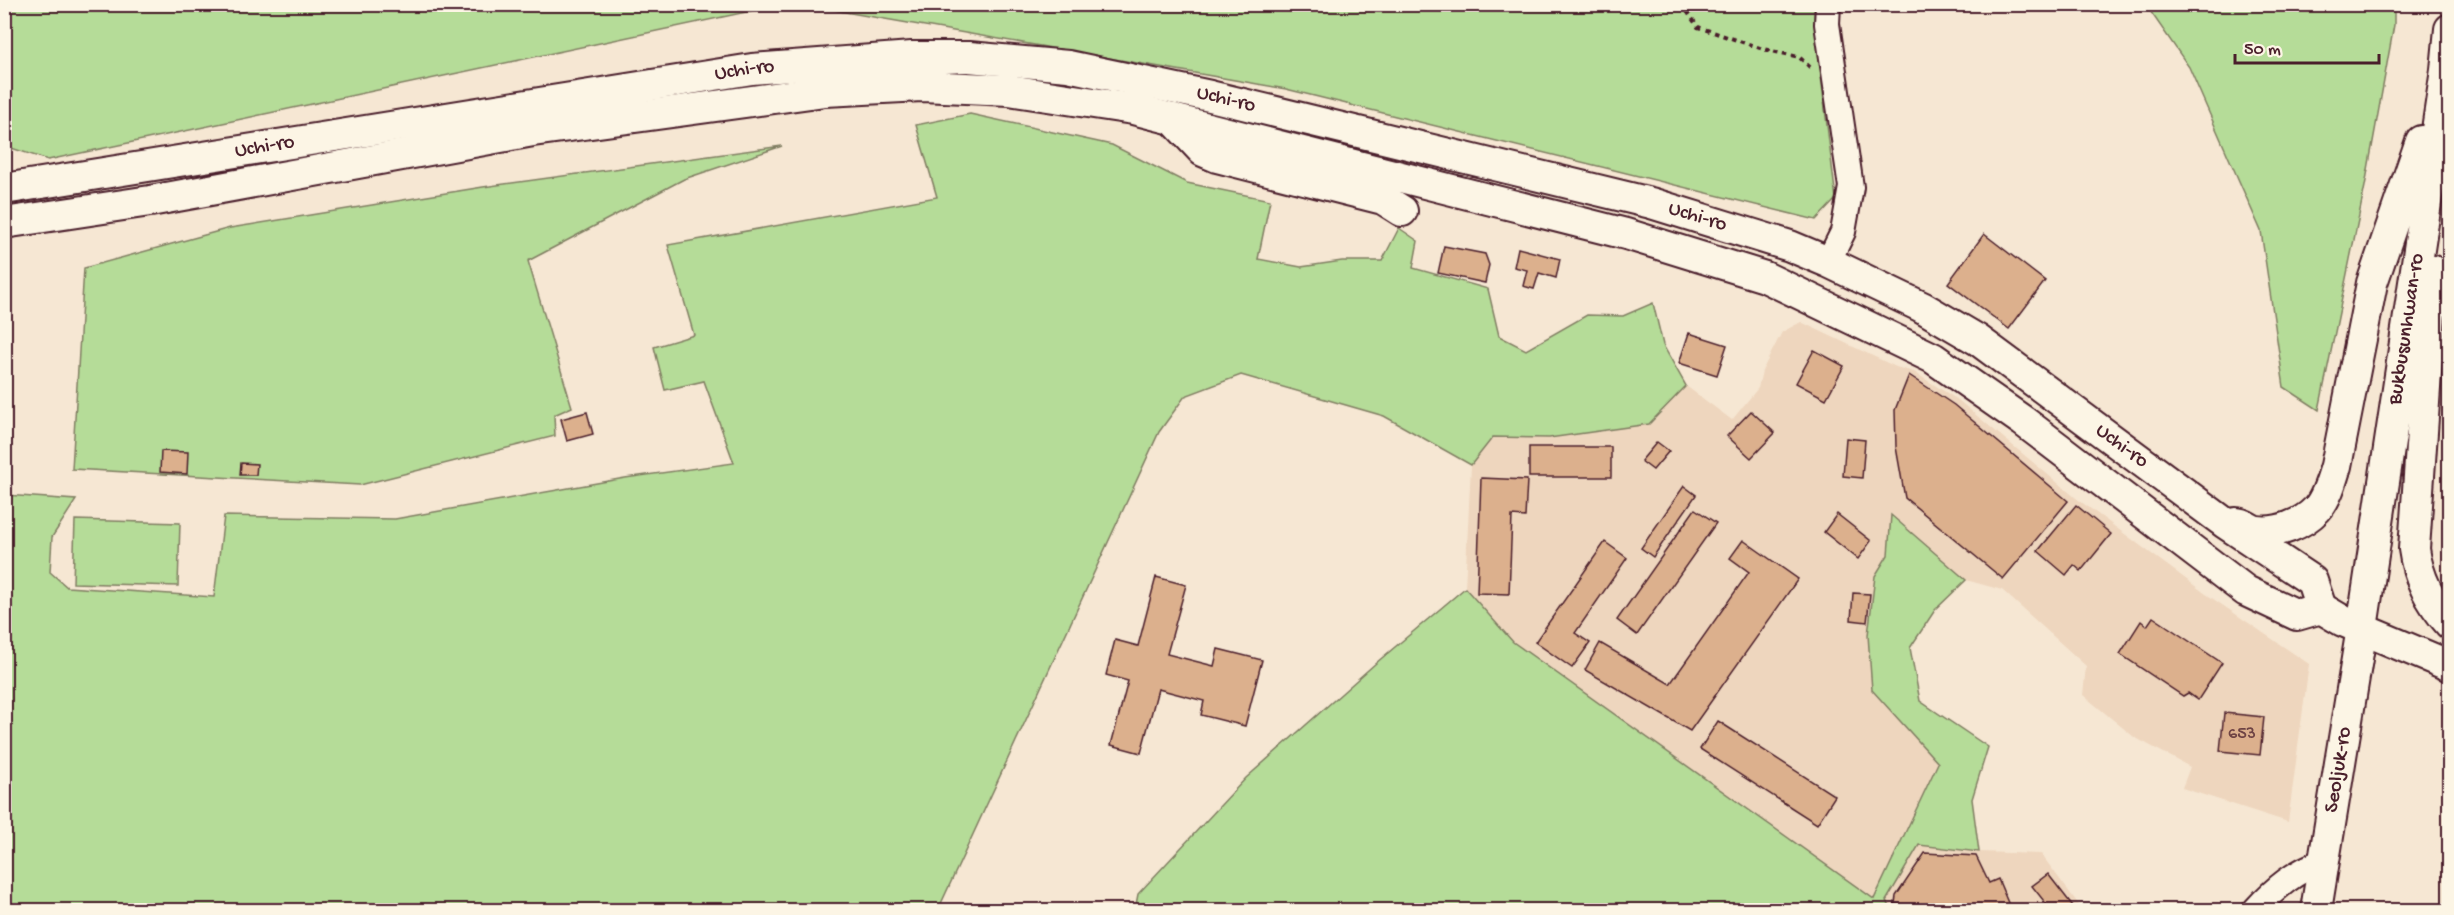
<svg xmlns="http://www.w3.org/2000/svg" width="2454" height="915" font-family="'Gochi Hand',sans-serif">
	<rect width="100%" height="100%" fill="#f6e7d3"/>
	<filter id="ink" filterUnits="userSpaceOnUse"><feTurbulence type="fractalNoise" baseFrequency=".0167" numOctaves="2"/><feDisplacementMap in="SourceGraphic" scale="12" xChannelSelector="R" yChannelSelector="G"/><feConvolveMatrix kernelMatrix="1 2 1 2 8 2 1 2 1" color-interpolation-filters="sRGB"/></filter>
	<g filter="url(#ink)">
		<g fill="#eed6be">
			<polygon points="1801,322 1896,367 1914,372 1958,400 2076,498 2206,594 2309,664 2288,822 2182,788 2190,767 2134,737 2083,695 2086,666 2002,590 1966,580 1892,515 1888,555 1875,576 1868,635 1872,690 1938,763 1874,899 1513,642 1465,588 1471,465 1493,437 1549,438 1649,424 1686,386 1732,420 1758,388 1762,371 1782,332"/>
			<polygon points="1919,845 1979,852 2041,854 2082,909 2151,906 2175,910 1893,910 1885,901"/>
		</g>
		<g fill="#b5dc98" stroke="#807e62" stroke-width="1.5">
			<polygon points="5,4 779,4 779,5 48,160 5,146"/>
			<polygon points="805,5 1815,5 1814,19 1836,199 1816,220 1286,89"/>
			<polygon points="2146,5 2394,5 2394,25 2365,186 2319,410 2284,387 2261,231 2189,67"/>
			<polygon points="970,114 1112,145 1187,183 1270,200 1258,259 1301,267 1342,261 1382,261 1399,228 1418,241 1413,268 1488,289 1499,336 1526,350 1587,315 1623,316 1653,303 1663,345 1686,386 1649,424 1549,438 1493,437 1471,465 1384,416 1241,375 1185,396 1159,432 938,910 5,910 5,495 76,500 52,537 50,572 67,587 214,597 224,516 395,519 625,478 734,463 704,381 665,390 654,347 694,335 668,245 937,197 916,125"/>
			<polygon points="782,146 684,179 528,261 572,407 554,415 555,436 360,485 72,469 84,268 230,228 483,187"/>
			<polygon points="1891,515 1966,580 1935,610 1910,648 1920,701 1988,747 1972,799 1979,852 1919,845 1886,901 1893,910 1135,910 1138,894 1246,778 1376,663 1465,588 1513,642 1874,899 1938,763 1872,690 1868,635 1875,576 1888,555"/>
			<polygon points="75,520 180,523 178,586 73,583"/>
		</g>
		<g fill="#dcb08d" stroke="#4a1f2b" stroke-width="1.5">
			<polygon points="1984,234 2045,281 2009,329 1948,283"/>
			<polygon points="1444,246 1485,254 1489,265 1485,283 1438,273"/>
			<polygon points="1518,248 1560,259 1556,278 1539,273 1534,289 1523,286 1527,270 1514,267"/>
			<polygon points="1689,333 1727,345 1717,375 1679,363"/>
			<polygon points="1814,350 1844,366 1826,399 1796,383"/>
			<polygon points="1909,375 1954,405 2068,501 2003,579 1905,498 1896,447 1895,410"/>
			<polygon points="1751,411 1775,433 1751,458 1727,436"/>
			<polygon points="587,412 593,434 567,441 561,419"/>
			<polygon points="1846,438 1865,440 1862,478 1843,476"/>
			<polygon points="1657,442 1669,451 1653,470 1641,461"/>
			<rect x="1529" y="447" width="82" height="30"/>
			<polygon points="161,451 188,452 187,474 160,472"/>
			<polygon points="241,463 257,464 256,475 240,475"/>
			<polygon points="1481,478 1527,480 1525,517 1512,516 1509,594 1477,593"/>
			<polygon points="1684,486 1696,495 1653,557 1641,548"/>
			<polygon points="2076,505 2111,534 2081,571 2074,565 2066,575 2038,551"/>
			<polygon points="1695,509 1716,523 1637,635 1617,620"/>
			<polygon points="1837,514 1871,541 1858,559 1824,532"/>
			<polygon points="1743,540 1798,579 1690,731 1585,670 1600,643 1670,684 1749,572 1730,558"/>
			<polygon points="1605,542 1627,558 1575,633 1590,643 1572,668 1535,642"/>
			<polygon points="1156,577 1186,585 1167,654 1214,666 1218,649 1262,660 1245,726 1201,715 1204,701 1158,689 1141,753 1111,745 1128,681 1106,675 1115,640 1138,646"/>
			<polygon points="1853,593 1870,594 1867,622 1851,620"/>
			<polygon points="2153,617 2222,663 2198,700 2188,693 2183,696 2120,654 2141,621 2147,626"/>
			<polygon points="2224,713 2264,717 2260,755 2220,751"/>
			<polygon points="1718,721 1835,796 1817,824 1700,749"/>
			<polygon points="1925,853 1976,856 1989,883 1998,879 2011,910 1981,910 1895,904 1896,896"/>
			<polygon points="2048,874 2076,910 2051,910 2032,886"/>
		</g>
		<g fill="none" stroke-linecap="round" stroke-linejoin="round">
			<defs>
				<g id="minor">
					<polyline points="1828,4 1827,24 1851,187 1843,232 1828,262"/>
					<path d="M 2255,910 C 2275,888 2295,871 2324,861"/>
				</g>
				<g id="major">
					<polyline points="1173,119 1203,151 1217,157 1383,199 1402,211"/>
					<path id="s1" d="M 4,189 L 752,69 L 912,57 L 969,57 L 1068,66 L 1210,96 L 1651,203 L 1790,246 L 1828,262 L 1922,307 L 1978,340 L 2225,523 L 2312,581 L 2321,608"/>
					<polyline points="4,223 150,201 533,131 825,91 922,86 1009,90 1133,109 1626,234 1765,277 1933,358 2023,421 2246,591 2297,615 2321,608 2343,621 2450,666"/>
					<path d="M 2433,271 L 2414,549 C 2418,578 2430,602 2450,624"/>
					<path d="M 2236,523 C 2245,523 2249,530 2257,531 C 2278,534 2303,524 2317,509 C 2327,498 2332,479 2336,466 L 2372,283 L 2421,141"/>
					<path id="s2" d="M 2316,910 L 2362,628 L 2446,70 L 2450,29"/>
				</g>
			</defs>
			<use href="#minor" stroke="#4a1f2b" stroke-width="28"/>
			<use href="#major" stroke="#4a1f2b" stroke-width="34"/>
			<g stroke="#4a1f2b" stroke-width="4" stroke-dasharray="4.5 4.5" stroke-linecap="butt">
				<polyline points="1682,4 1698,27 1763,49 1799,57 1813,70"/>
				<polyline points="2450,515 2450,531"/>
			</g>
			<use href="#minor" stroke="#fcf5e5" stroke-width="24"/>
			<use href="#major" stroke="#fcf5e5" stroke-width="30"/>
		</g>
	</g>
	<g text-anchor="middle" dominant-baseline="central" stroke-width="4.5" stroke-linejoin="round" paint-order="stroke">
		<g font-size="18" fill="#6e4344">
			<text x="2242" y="734">653</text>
		</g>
		<g font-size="21" fill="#4a1f2b" stroke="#fcf5e5">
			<text stroke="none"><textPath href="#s1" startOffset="750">Uchi-ro</textPath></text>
			<text stroke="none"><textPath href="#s1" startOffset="1236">Uchi-ro</textPath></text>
			<text stroke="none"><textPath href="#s1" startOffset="264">Uchi-ro</textPath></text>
			<text stroke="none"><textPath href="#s1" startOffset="1722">Uchi-ro</textPath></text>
			<text stroke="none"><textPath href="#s2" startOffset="588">Bukbusunhwan-ro</textPath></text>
			<text stroke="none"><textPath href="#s1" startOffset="2208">Uchi-ro</textPath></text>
			<text stroke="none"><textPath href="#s2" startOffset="142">Seoljuk-ro</textPath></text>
		</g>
	</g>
	<rect width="2454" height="915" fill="none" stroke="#fcf5e5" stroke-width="24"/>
	<rect x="12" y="12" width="2430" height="891" fill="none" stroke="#4a1f2b" stroke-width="2" filter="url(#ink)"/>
	<path d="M2235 54v9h144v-9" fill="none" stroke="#4a1f2b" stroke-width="3"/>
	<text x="2244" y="54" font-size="18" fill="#4a1f2b" stroke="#fcf5e5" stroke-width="4.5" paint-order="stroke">50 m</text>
</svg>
